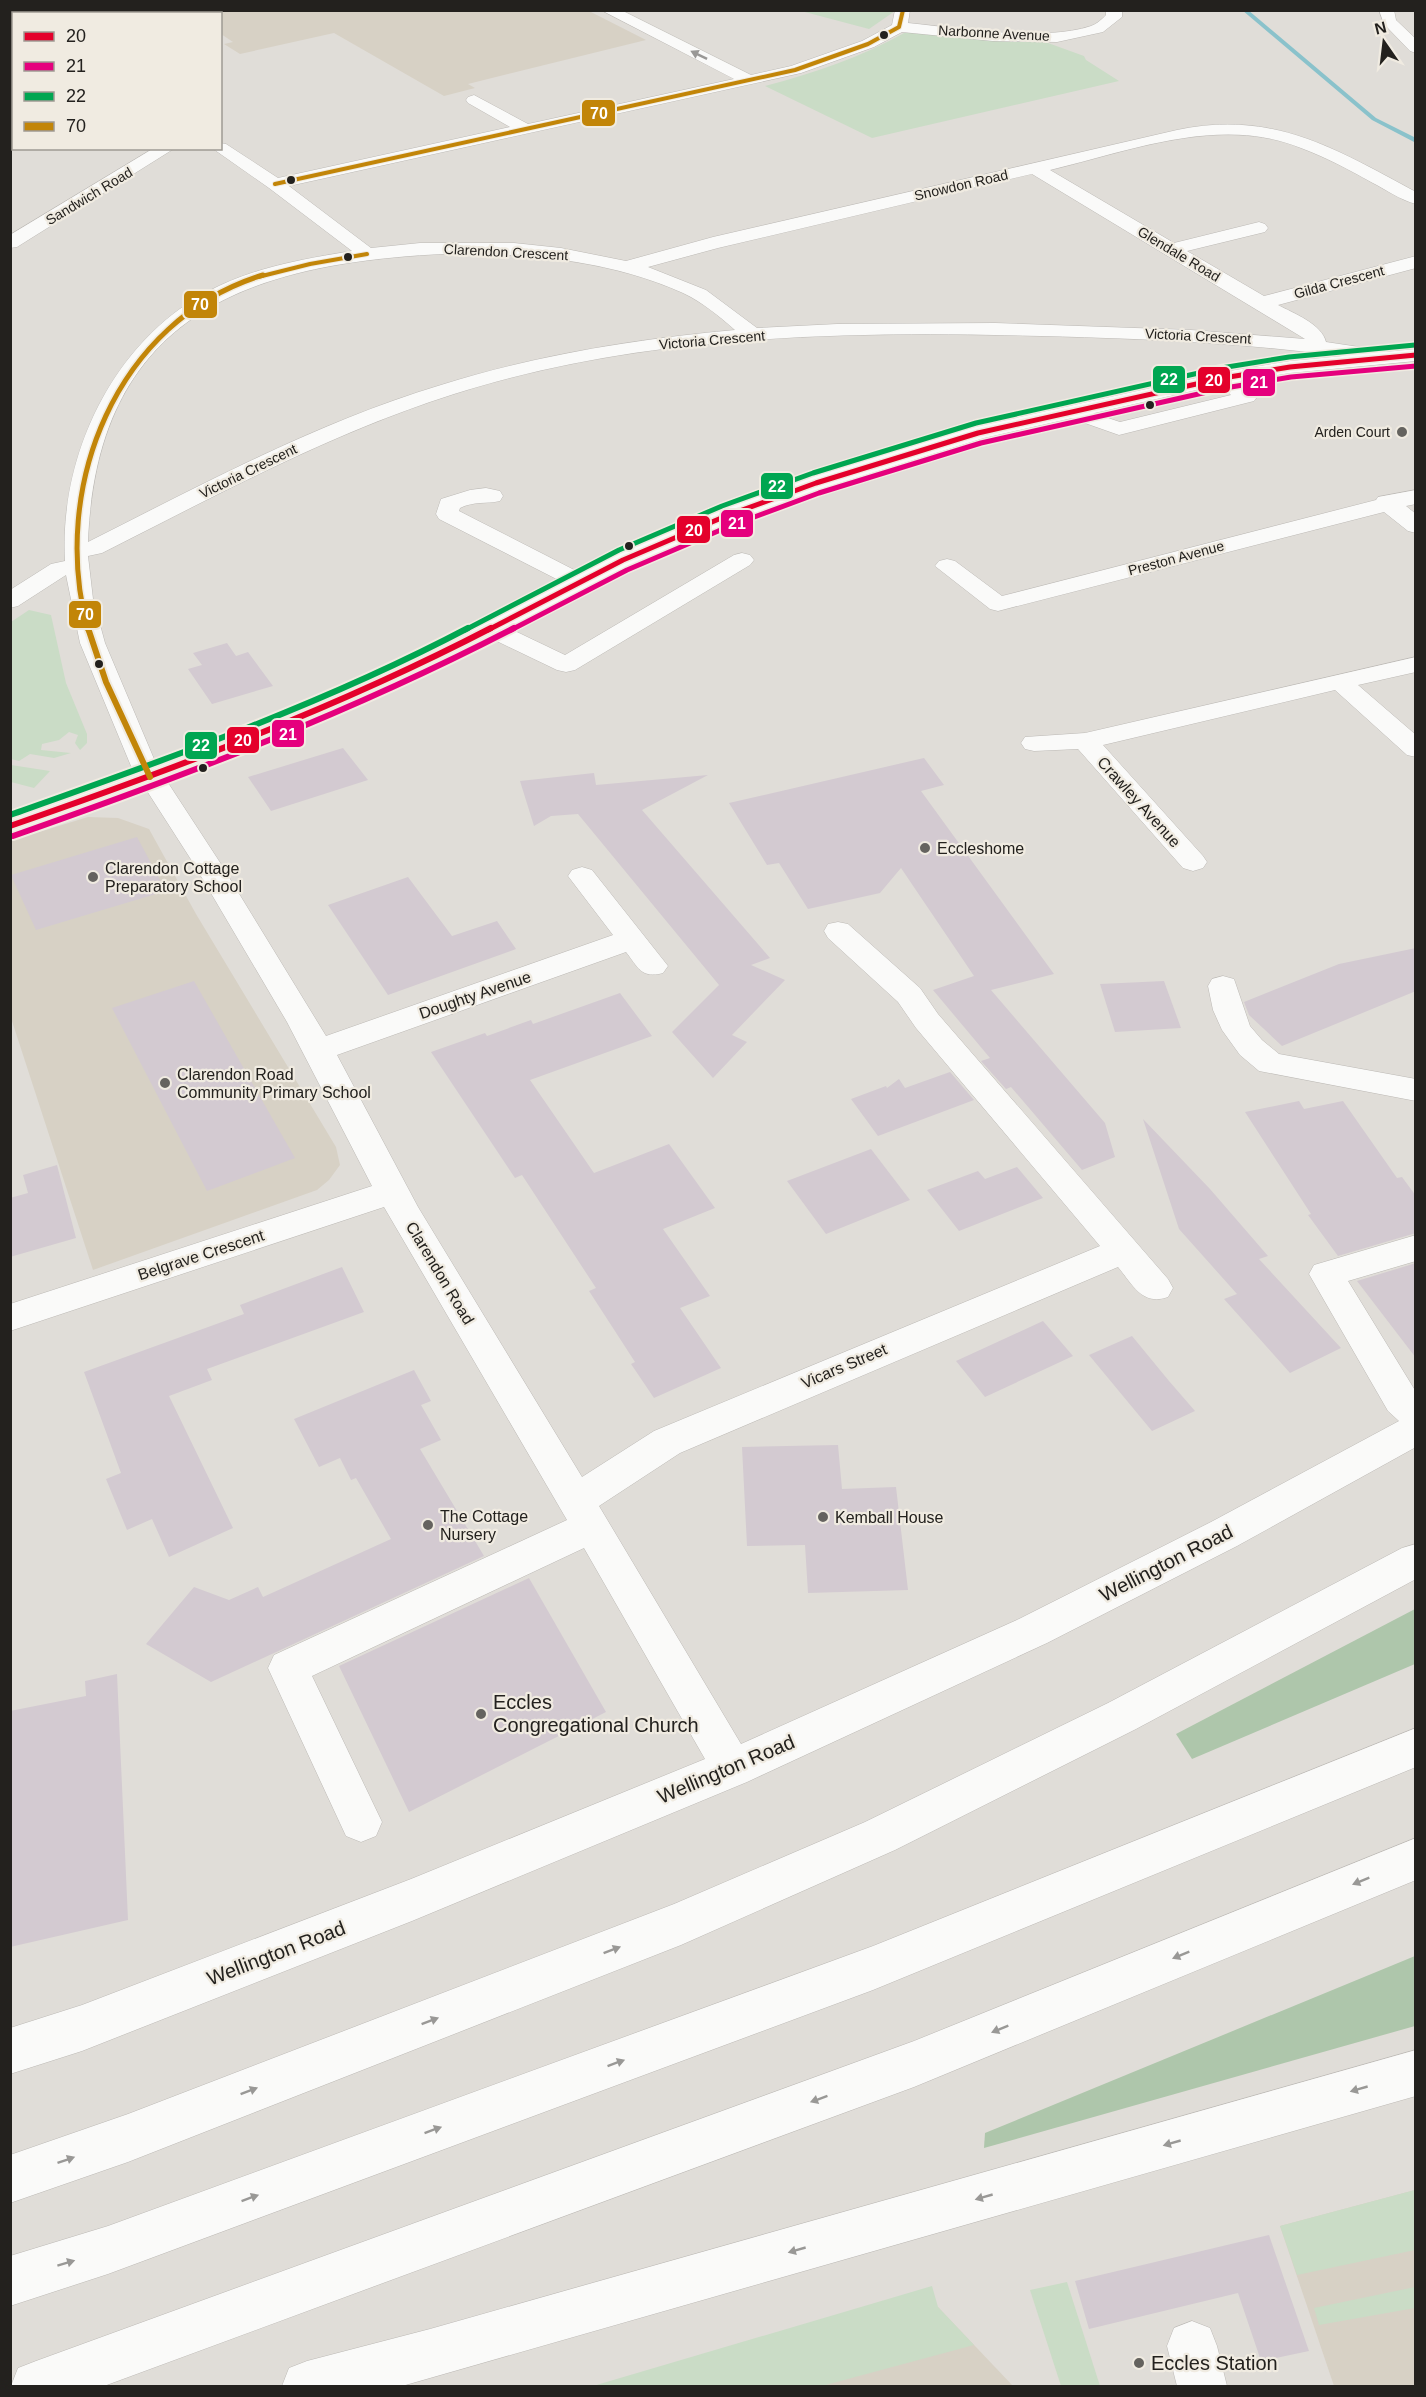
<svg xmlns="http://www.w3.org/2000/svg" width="1426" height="2397" font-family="Helvetica,sans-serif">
	<rect width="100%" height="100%" fill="#e0ddd8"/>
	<g fill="#d7d1c5">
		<polygon points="187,11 589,11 646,40 468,84 475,88 444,96 334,33 240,54 224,44 233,42 221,34 220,14 190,13"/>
		<polygon points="88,817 118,818 149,829 196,914 336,1147 340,1165 329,1180 317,1190 93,1270 11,1018 10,841"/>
		<polygon points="1415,2190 1415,2386 1334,2386 1280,2226"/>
		<polygon points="938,2307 1013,2386 672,2386"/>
	</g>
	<g fill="#cadcc6">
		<polygon points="801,11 895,11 869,29"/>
		<path d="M 906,32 L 1037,39 L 1084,56 L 1086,60 L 1119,81 L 872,138 L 765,86 C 815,73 861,57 906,32 Z"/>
		<polygon points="29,610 51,615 66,683 87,734 87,743 80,750 75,743 78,735 69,732 59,740 42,744 41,750 71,753 54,758 30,754 19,761 11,759 11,622"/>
		<polygon points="11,765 50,771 34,788 11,782"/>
		<polygon points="1415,2190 1415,2250 1297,2275 1280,2226"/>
		<polygon points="1067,2282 1100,2386 1061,2386 1030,2290"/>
		<polygon points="932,2286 938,2307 974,2345 822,2386 593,2386"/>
		<polygon points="1415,2287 1415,2308 1319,2325 1314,2308"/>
	</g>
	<g fill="#aec6ab">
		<polygon points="1415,1609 1415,1664 1192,1759 1176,1734"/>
		<polygon points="1415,1956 1415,2026 984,2148 985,2133"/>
	</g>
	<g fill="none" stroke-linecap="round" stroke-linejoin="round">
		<polygon fill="#8ac2cb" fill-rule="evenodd" points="1242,10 1248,10 1376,118 1416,138 1416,143 1372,120"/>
	</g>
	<g fill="#d3cad1">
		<polygon points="227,643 236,656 248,652 273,686 212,704 188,669 202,665 193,653"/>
		<polygon points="343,748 368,780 271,811 248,777"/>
		<polygon points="924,758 944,785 921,791 1054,974 991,990 1105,1123 1115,1157 1082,1170 1011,1087 1006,1089 981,1061 990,1058 933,990 974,976 901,868 880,893 808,909 779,863 767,865 729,803"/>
		<polygon points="594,773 596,785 708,775 642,810 770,958 751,965 785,980 732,1035 747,1042 713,1078 672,1032 719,985 578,814 551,816 534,826 520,781"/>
		<polygon points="137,837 166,891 36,930 11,875"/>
		<polygon points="408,877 452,936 497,921 516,949 388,995 328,905"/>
		<polygon points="1416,948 1416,991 1282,1046 1249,1015 1244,1002 1339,964"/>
		<polygon points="194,981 295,1158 207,1191 112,1008"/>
		<polygon points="1164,981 1181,1028 1115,1032 1100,984"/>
		<polygon points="620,993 652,1036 530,1080 594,1173 669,1144 715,1208 663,1229 710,1296 680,1308 721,1368 654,1398 631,1364 635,1362 589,1291 596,1288 522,1175 515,1178 431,1052 485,1033 487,1036 531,1020 533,1024"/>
		<polygon points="950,1072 974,1100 878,1136 851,1099 886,1086 887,1088 899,1079 905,1088"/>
		<polygon points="1299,1101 1304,1109 1343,1101 1397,1178 1402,1177 1416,1196 1416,1233 1338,1256 1308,1215 1311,1214 1245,1112"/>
		<polygon points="1143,1119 1210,1189 1268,1256 1259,1259 1341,1348 1290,1373 1224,1299 1237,1294 1179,1229"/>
		<polygon points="871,1149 910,1200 826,1234 787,1181"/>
		<polygon points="57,1165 76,1238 10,1257 10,1198 28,1193 23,1175"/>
		<polygon points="1017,1167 1043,1198 959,1231 927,1190 978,1171 985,1179"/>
		<polygon points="1416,1263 1416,1358 1357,1281"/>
		<polygon points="342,1267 364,1312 207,1369 212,1380 169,1396 233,1528 169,1557 152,1519 127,1530 106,1479 121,1473 84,1372 244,1314 240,1305"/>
		<polygon points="1043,1321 1073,1356 985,1397 956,1361"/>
		<polygon points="1132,1336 1169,1381 1195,1411 1152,1431 1089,1355"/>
		<polygon points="414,1370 431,1401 421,1405 441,1440 420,1449 484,1556 211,1682 146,1644 194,1587 229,1600 258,1587 263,1597 391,1539 356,1478 351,1480 340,1458 319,1467 294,1419"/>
		<polygon points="838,1445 842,1489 896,1487 908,1590 808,1593 805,1545 747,1546 742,1447"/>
		<polygon points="529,1578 606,1712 409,1812 339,1666"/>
		<polygon points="117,1674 128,1920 10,1947 10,1711 86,1696 85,1681"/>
		<polygon points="1269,2235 1309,2351 1261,2361 1238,2293 1089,2329 1075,2281"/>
	</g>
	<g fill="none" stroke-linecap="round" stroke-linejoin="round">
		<defs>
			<g id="minor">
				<polygon points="11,10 28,10 30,14 14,14"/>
				<path d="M 601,10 L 621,10 L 751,75 L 791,66 L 862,41 L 892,25 L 895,10 L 910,10 L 908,23 C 959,28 1043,42 1091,26 C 1097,24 1102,19 1106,15 L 1106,10 L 1122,10 L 1122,17 L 1103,32 L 1057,42 L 993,41 L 902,32 L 874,47 L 801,73 L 289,186 L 371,248 L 420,243 L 514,243 L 561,248 L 626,261 L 713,237 L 1177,130 C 1273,110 1334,148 1416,192 L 1416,204 C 1400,200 1385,189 1371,182 C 1348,169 1325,157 1301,148 C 1220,115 1130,151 1050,170 L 1174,243 L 1259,222 L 1265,224 L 1268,228 L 1265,232 L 1187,251 L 1264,296 L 1416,256 L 1416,268 L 1278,305 C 1293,313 1322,324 1326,342 L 1386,351 L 1393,353 L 1396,357 L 1393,361 L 1386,363 C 1272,344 1157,339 1041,336 C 845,331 643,334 454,394 C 331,433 217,495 102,553 L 88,556 L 93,599 L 105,643 L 157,766 L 219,861 L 326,1036 L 613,935 L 568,876 L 572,870 L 582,867 L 592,870 L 668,966 L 663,973 C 641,979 638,967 626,952 L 337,1055 L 418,1207 L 582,1477 L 654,1431 L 1100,1246 L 916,1028 L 898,1002 L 828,938 L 824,931 L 828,924 L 838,922 L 848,924 L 920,988 L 938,1014 L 1168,1279 L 1173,1288 L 1168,1297 C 1142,1306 1133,1285 1118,1267 L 680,1453 L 599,1506 L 741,1744 L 1019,1619 L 1211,1522 L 1399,1421 L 1388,1411 L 1309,1274 L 1314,1265 L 1416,1235 L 1416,1261 L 1348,1281 L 1416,1392 L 1416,1447 L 1237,1546 L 1047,1643 L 747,1782 L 412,1921 L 82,2051 L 10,2074 L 10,2028 L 82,2005 L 411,1879 L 705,1759 L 584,1548 L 312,1676 L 382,1822 L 376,1836 L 361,1842 L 346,1836 L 268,1668 L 274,1655 L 567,1520 L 384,1207 L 10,1331 L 10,1304 L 372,1186 L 287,1022 L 192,861 L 131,766 L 80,643 L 66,575 L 18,606 L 10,608 L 10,590 L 51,564 L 65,561 C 59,456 113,342 207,292 C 251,268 303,259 352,251 L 269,188 L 212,148 L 220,148 L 220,143 L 226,144 L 278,178 L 510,127 L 468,103 L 466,100 L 468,97 L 474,95 L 528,124 L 734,79 ZM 1032,174 L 1305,339 L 1191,330 L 995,323 L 837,324 L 757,328 L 706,290 L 648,267 L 718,248 ZM 466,253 C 540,255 614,262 683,293 C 702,302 719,316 735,330 C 636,339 537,355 441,385 C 318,422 203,484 88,542 C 97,304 263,260 466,253 Z"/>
				<polygon points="1379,10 1394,10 1396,20 1416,39 1416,53 1410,51 1384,24"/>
				<polygon points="154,148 175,148 17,247 10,248 10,235"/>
				<path d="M 1223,372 C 1235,375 1250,387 1257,397 L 1254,401 L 1119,435 L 1065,416 L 1061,412 L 1065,408 L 1072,406 L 1120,422 L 1231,395 L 1213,378 L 1216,374 Z"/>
				<path d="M 486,488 L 500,491 L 503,496 L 500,501 C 486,504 474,501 460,508 L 459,511 L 588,577 L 592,582 L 588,587 L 580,589 L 572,587 L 439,519 L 436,514 L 441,499 L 470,490 Z"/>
				<polygon points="1416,490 1416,504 1406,506 1416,514 1416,533 1408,531 1384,512 998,611 990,609 935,566 939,561 947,559 955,561 1002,596 1376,500 1378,497"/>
				<polygon points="742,553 750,555 754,560 750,565 575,670 566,672 557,670 482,634 479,629 482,624 491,622 500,624 565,655 734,555"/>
				<polygon points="1416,657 1416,672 1358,685 1416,735 1416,757 1407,755 1335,690 1103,745 1203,856 1207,862 1203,868 1193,871 1183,868 1078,749 1034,751 1025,749 1021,743 1025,737 1085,733"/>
				<polygon points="1223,976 1234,979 1250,1026 1262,1040 1279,1054 1416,1079 1416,1101 1259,1071 1240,1055 1222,1030 1213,1010 1208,986 1212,979"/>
				<polygon points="1192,2321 1210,2328 1217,2346 1227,2386 1177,2386 1167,2346 1174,2328"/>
			</g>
			<polygon id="major" points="1416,349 1416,361 1290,373 1223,384 984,438 824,488 734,521 631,565 466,651 320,718 159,783 10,834 10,816 141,771 302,708 448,641 615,555 718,511 808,478 970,428 1223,372 1290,361"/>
			<g id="highway">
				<polygon points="1416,1544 1416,1579 1136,1729 895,1850 681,1945 128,2162 10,2203 10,2155 128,2114 674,1904 865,1822 1108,1703 1402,1548"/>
				<polygon points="1416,1728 1416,1767 873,1990 108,2274 10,2306 10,2256 108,2226 873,1946"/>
				<polygon points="1416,1838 1416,1880 914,2087 104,2386 11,2386 18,2368 36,2361 914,2041"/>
				<polygon points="1416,2050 1416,2096 402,2386 282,2386 289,2368 307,2361 430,2329"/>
			</g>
		</defs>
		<use href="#minor" stroke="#bcb9b5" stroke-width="1"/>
		<use href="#major" stroke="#bcb9b5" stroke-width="1"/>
		<use href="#highway" stroke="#bcb9b5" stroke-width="1"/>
		<use href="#minor" fill="#fafaf9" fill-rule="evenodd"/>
		<use href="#major" fill="#fafaf9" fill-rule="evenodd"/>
		<use href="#highway" fill="#fafaf9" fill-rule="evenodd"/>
		<defs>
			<polyline id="bus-1-far1" points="488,630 623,560 726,516 816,483 978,433 1223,378 1290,367 1416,355"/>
			<path id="bus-1" d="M 10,826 C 174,769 337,708 491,628"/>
			<polyline id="bus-2-far1" points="511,630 627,570 730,526 819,493 981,443 1225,388 1291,377 1416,366"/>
			<path id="bus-2" d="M 13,836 C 184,776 352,712 514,628"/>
			<polyline id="bus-3-far1" points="465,630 619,550 722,506 813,473 976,423 1221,368 1289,357 1415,345"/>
			<path id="bus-3" d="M 10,815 C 165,760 322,705 468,628"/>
			<g id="bus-4-far2">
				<polyline points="275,184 795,70 868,44 899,27 903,10"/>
				<polyline points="258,277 310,264 367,254"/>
			</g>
			<path id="bus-4-far1" d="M 88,630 C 49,488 116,320 263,275"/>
			<polyline id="bus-4" points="88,628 106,682 150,777"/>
		</defs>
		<use href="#bus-1-far1" stroke="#f0ebe1" stroke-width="8"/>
		<use href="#bus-1" stroke="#f0ebe1" stroke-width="10"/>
		<use href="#bus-2-far1" stroke="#f0ebe1" stroke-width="8"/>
		<use href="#bus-2" stroke="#f0ebe1" stroke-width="10"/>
		<use href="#bus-3-far1" stroke="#f0ebe1" stroke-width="8"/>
		<use href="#bus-3" stroke="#f0ebe1" stroke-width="10"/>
		<use href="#bus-4-far2" stroke="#f0ebe1" stroke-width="6"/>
		<use href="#bus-4-far1" stroke="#f0ebe1" stroke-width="8"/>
		<use href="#bus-4" stroke="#f0ebe1" stroke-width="10"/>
		<use href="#bus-1-far1" stroke="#e4002b" stroke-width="5"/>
		<use href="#bus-1" stroke="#e4002b" stroke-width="6"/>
		<use href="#bus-2-far1" stroke="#e5007d" stroke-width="5"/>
		<use href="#bus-2" stroke="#e5007d" stroke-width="6"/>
		<use href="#bus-3-far1" stroke="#00a651" stroke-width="5"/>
		<use href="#bus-3" stroke="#00a651" stroke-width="6"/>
		<use href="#bus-4-far2" stroke="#c28508" stroke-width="4"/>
		<use href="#bus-4-far1" stroke="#c28508" stroke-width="5"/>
		<use href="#bus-4" stroke="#c28508" stroke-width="6"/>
	</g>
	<defs><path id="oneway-solid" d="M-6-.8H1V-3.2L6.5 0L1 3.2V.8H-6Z" transform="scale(1.5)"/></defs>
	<g fill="#999896">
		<use href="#oneway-solid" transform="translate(699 55) rotate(-154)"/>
		<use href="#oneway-solid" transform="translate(1361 1881) rotate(158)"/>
		<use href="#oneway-solid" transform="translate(612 1950) rotate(-21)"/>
		<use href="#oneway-solid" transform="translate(1181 1955) rotate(158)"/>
		<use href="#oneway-solid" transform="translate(430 2021) rotate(-21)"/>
		<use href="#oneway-solid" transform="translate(1000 2029) rotate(158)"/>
		<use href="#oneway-solid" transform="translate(616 2063) rotate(-20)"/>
		<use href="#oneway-solid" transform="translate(1359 2089) rotate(164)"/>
		<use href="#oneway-solid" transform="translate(249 2091) rotate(-21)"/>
		<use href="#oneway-solid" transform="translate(819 2099) rotate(160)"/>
		<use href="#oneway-solid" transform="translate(433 2130) rotate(-20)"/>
		<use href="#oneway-solid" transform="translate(1172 2143) rotate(164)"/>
		<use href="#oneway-solid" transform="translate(66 2160) rotate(-19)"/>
		<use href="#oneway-solid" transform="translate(984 2197) rotate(164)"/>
		<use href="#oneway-solid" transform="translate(250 2198) rotate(-20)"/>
		<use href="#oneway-solid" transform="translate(797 2250) rotate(164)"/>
		<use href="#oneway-solid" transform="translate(66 2263) rotate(-17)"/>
	</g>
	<g fill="#23211e" stroke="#f0ebe1" stroke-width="2">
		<circle cx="884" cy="35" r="5"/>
		<circle cx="291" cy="180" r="5"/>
		<circle cx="348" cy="257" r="5"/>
		<circle cx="1150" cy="405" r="5"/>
		<circle cx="629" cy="546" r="5"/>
		<circle cx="99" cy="664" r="5"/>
		<circle cx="203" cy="768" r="5"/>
	</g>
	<g fill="#65635f" stroke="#f0ebe1" stroke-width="2">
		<circle cx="1402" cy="432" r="6"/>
		<circle cx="925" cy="848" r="6"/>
		<circle cx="93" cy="877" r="6"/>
		<circle cx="165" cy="1083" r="6"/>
		<circle cx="823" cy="1517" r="6"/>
		<circle cx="428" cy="1525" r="6"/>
		<circle cx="481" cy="1714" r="6"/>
		<circle cx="1139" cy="2363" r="6"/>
	</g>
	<g text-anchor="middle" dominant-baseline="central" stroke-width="4.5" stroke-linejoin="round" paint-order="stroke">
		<g font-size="14" fill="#23211e" stroke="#f0ebe1">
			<text transform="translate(994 33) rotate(3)">Narbonne Avenue</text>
			<text transform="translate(961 185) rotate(-13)">Snowdon Road</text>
			<text transform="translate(89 196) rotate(-31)">Sandwich Road</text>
			<text transform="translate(506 252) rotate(3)">Clarendon Crescent</text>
			<text transform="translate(1179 254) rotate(31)">Glendale Road</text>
			<text transform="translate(1339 282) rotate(-15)">Gilda Crescent</text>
			<text transform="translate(1198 336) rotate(3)">Victoria Crescent</text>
			<text transform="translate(712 340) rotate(-5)">Victoria Crescent</text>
			<text transform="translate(248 471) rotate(-26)">Victoria Crescent</text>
			<text transform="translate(1176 558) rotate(-15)">Preston Avenue</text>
		</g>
		<g font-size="14" fill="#23211e" stroke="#f0ebe1" text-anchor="end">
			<text x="1390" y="432">Arden Court</text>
		</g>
		<g font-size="16" fill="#23211e" stroke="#f0ebe1">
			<text transform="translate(1139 802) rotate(48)">Crawley Avenue</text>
			<text transform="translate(475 995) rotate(-19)">Doughty Avenue</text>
			<text transform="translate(201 1255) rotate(-18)">Belgrave Crescent</text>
			<text transform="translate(440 1273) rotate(59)">Clarendon Road</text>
			<text transform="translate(844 1366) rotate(-23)">Vicars Street</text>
		</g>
		<g font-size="16" fill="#23211e" stroke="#f0ebe1" text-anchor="start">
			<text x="937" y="848">Eccleshome</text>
			<text x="105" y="868">Clarendon Cottage<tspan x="105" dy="18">Preparatory School</tspan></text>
			<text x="177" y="1074">Clarendon Road<tspan x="177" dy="18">Community Primary School</tspan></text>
			<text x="440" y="1516">The Cottage<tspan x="440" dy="18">Nursery</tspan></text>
			<text x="835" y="1517">Kemball House</text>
		</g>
		<g font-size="20" fill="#23211e" stroke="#f0ebe1">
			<text transform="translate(1166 1563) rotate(-27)">Wellington Road</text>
			<text transform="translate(726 1769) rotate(-23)">Wellington Road</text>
			<text transform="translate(276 1953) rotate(-21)">Wellington Road</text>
		</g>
		<g font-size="20" fill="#23211e" stroke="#f0ebe1" text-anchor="start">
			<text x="493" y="1702">Eccles<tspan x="493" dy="23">Congregational Church</tspan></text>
			<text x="1151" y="2363">Eccles Station</text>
		</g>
	</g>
	<g stroke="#f0ebe1" stroke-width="2">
		<rect x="581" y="99" width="35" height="28" rx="6" fill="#c28508"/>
		<rect x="183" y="290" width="35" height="29" rx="6" fill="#c28508"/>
		<rect x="1152" y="365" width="34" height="29" rx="6" fill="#00a651"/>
		<rect x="1197" y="366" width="34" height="28" rx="6" fill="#e4002b"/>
		<rect x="1242" y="368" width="34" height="29" rx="6" fill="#e5007d"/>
		<rect x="760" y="472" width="34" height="28" rx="6" fill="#00a651"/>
		<rect x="720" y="509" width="34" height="29" rx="6" fill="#e5007d"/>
		<rect x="676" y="515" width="35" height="29" rx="6" fill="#e4002b"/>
		<rect x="68" y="600" width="34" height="29" rx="6" fill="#c28508"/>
		<rect x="271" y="719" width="34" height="29" rx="6" fill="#e5007d"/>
		<rect x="226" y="726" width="34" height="28" rx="6" fill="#e4002b"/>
		<rect x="184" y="731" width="34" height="29" rx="6" fill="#00a651"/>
	</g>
	<g font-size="16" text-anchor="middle" font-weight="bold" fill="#fff">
		<text x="599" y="119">70</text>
		<text x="200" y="310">70</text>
		<text x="1169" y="385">22</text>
		<text x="1214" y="386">20</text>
		<text x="1259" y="388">21</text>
		<text x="777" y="492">22</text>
		<text x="737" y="529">21</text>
		<text x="694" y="536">20</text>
		<text x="85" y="620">70</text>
		<text x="288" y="740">21</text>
		<text x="243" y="746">20</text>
		<text x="201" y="751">22</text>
	</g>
	<rect width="1426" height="2397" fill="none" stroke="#23211e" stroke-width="24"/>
	<rect x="12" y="12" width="210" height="138" fill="#f0ebe1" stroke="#9e9a93" stroke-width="1.5"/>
	<rect x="24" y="32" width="30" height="9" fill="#e4002b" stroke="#9e9a93" stroke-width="1.5"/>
	<text x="66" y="42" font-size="18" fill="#23211e">20</text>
	<rect x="24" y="62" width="30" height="9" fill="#e5007d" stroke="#9e9a93" stroke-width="1.5"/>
	<text x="66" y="72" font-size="18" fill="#23211e">21</text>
	<rect x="24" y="92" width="30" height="9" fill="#00a651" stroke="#9e9a93" stroke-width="1.5"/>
	<text x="66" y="102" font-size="18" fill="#23211e">22</text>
	<rect x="24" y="122" width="30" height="9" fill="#c28508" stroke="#9e9a93" stroke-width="1.5"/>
	<text x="66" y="132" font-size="18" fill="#23211e">70</text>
	<g transform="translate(1384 42) rotate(346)" stroke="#f0ebe1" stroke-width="4.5" paint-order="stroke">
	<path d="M0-4.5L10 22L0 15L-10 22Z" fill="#23211e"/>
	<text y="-9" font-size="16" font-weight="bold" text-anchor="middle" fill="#23211e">N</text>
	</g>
</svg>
